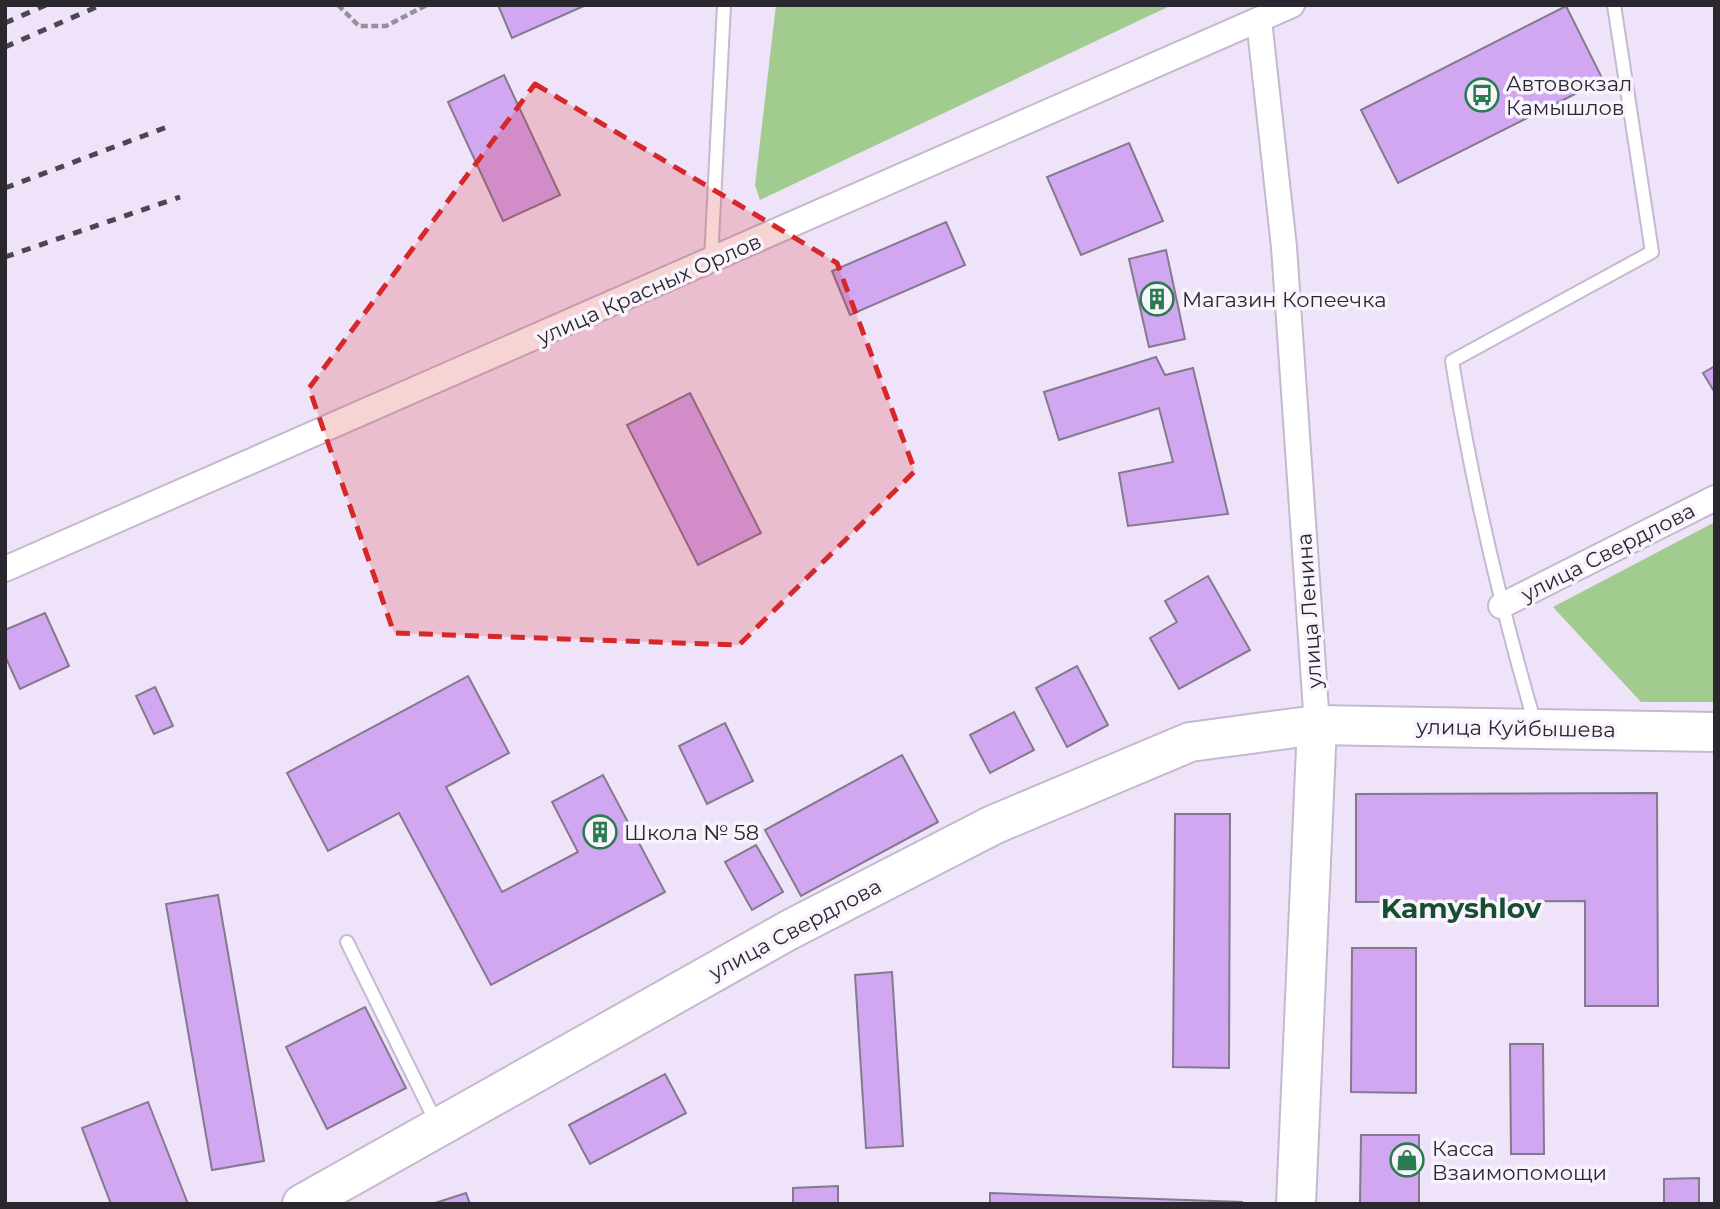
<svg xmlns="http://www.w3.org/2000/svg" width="1720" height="1209" font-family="Montserrat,sans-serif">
	<rect width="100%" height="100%" fill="#efe3f9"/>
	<g fill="#a1cb8f">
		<polygon points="776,5 1172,5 760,200 755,185"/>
		<polygon points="1715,522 1715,702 1641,702 1553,607"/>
	</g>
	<g fill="#d1a7f1" stroke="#84798d" stroke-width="2">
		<polygon points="498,5 586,5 512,38"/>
		<polygon points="1566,6 1603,80 1398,183 1361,110"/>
		<polygon points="504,75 560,195 503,221 448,102"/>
		<polygon points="1129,143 1163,221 1081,255 1047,177"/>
		<polygon points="946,222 965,265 850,315 832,271"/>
		<polygon points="1166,250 1185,339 1149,347 1129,259"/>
		<polygon points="1156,357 1165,375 1193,368 1228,514 1128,526 1119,473 1173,462 1159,408 1059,440 1044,392"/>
		<polygon points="1715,366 1715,393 1703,373"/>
		<polygon points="690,393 761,533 698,565 627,425"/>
		<polygon points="1208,576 1250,650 1179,689 1150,638 1177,622 1165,601"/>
		<polygon points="45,613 69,666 20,689 5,656 5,630"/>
		<polygon points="1077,666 1108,725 1067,747 1036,688"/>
		<polygon points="468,676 509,753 446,787 502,892 578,852 552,802 603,775 665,892 491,985 399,813 328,851 287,773"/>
		<polygon points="155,687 173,726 154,734 136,696"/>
		<polygon points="1014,712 1034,750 990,773 970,735"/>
		<polygon points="725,723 753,781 707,804 679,746"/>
		<polygon points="902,755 938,822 801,896 765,830"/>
		<polygon points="1657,793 1658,1006 1585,1006 1585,901 1356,902 1356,794"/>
		<polygon points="1175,814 1230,814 1229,1068 1173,1067"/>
		<polygon points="756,845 783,892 752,910 725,862"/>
		<polygon points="218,895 264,1161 212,1170 166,904"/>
		<polygon points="1352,948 1416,948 1416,1093 1351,1092"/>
		<polygon points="892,972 903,1146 866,1148 855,975"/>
		<polygon points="365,1007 406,1088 327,1129 286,1047"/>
		<polygon points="1510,1044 1543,1044 1544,1154 1511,1154"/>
		<polygon points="665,1074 686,1113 590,1164 569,1125"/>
		<polygon points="148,1102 188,1204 111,1204 82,1128"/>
		<polygon points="1361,1135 1419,1135 1419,1204 1360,1204"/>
		<polygon points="1699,1178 1699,1204 1664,1204 1664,1179"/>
		<polygon points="838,1186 838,1204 793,1204 793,1188"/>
		<polygon points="466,1193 470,1204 432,1204"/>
		<polygon points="990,1193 1242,1202 1242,1204 990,1204"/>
	</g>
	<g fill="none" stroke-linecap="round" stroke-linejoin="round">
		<defs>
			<g id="lane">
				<polyline points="711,260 724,5"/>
				<path d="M 1535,724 C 1500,604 1472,484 1452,361 L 1652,252 L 1614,5"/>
				<polyline points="347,942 437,1124"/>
			</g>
			<g id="street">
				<polyline points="1259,20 1284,247 1317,725"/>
				<polyline points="5,569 1292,5"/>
				<polyline points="1501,606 1715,498"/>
			</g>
			<g id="primary">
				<polyline points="302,1204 789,930 993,825 1190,742 1317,725 1715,732"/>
				<polyline points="1296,1204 1317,725"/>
			</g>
		</defs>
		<use href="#lane" stroke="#c4b9ce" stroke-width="16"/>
		<use href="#street" stroke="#c4b9ce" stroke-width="28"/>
		<use href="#primary" stroke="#c4b9ce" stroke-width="42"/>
		<polyline stroke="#978f9e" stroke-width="4.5" stroke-dasharray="7 3.5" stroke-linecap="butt" points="338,5 359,26 386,26 427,5"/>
		<use href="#lane" stroke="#fff" stroke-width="12"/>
		<use href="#street" stroke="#fff" stroke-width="24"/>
		<use href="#primary" stroke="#fff" stroke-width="38"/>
		<g stroke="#4c4651" stroke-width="5" stroke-dasharray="9 9" stroke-linecap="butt">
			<polyline points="5,23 46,5"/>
			<polyline points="5,47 101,5"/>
			<polyline points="5,188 167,127"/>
			<polyline points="5,257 180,197"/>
		</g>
	</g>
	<path fill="#d62828" fill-opacity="0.2" stroke="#d62828" stroke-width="5" stroke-dasharray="14 9" stroke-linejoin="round" d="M 535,84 L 837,263 L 915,471 L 739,645 L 394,633 L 309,388 Z"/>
	<defs>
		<symbol id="bus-ring" viewBox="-11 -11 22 22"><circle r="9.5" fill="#f8f3fc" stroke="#297c4e" stroke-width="1.5"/><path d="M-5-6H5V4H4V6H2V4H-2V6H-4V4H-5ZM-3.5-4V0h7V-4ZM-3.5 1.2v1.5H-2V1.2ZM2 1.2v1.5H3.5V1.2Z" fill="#297c4e"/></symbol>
		<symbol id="building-ring" viewBox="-11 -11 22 22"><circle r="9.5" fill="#f8f3fc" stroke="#297c4e" stroke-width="1.5"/><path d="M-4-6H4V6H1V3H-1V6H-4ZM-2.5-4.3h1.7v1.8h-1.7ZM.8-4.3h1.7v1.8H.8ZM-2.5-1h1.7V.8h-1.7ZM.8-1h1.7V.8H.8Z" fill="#297c4e"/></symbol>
		<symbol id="shop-ring" viewBox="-11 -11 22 22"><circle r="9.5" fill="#f8f3fc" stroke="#297c4e" stroke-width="1.5"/><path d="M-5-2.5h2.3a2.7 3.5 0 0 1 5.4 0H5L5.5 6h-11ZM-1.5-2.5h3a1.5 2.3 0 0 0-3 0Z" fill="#297c4e"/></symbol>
	</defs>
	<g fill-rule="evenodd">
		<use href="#bus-ring" x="1463" y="76" width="38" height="38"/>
		<use href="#building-ring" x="1138" y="280" width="38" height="38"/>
		<use href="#building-ring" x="581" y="813" width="38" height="38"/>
		<use href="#shop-ring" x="1388" y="1141" width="38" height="38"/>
	</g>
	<g text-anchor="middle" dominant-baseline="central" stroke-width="7" stroke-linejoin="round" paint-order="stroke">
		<g font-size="21" fill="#2b272f" stroke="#f8f3fc" text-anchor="start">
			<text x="1506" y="83">Автовокзал<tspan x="1506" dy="24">Камышлов</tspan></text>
			<text x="1182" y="299">Магазин Копеечка</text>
			<text x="624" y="832">Школа № 58</text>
			<text x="1432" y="1148">Касса<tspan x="1432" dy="24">Взаимопомощи</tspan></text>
		</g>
		<g font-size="21" fill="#2b272f" stroke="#f8f3fc">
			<text transform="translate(649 289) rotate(-24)">улица Красных Орлов</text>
			<text transform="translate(1608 552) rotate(-27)">улица Свердлова</text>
			<text transform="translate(1309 611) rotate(-94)">улица Ленина</text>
			<text transform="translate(1516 728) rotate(1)">улица Куйбышева</text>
			<text transform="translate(795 929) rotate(-28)">улица Свердлова</text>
		</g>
		<g font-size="28" font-weight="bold" fill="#164f30" stroke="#f8f3fc">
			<text x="1461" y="908">Kamyshlov</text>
		</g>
	</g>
	<rect width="1720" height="1209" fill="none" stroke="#2b272f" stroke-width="14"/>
</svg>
